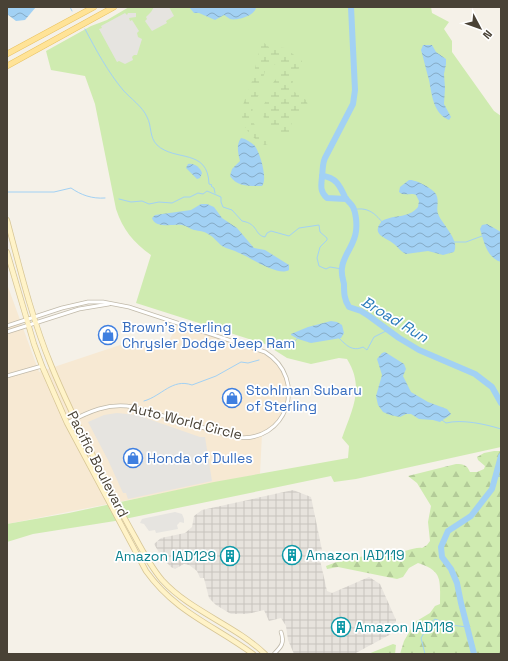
<svg xmlns="http://www.w3.org/2000/svg" width="508" height="661" font-family="'Space Grotesk',sans-serif">
	<defs>
		<pattern id="industrial-grid" width="8" height="8" patternUnits="userSpaceOnUse"><rect width="8" height="8" fill="#e7e3dd"/><path d="M0 4h8M4 0v8" fill="none" stroke="#c8c4be"/></pattern>
		<pattern id="forest-firs" width="22" height="20" patternUnits="userSpaceOnUse"><rect width="22" height="20" fill="#cfebb0"/><path d="M5 1l3.5 6h-7zM16 11l3.5 6h-7z" fill="#b3cb98"/></pattern>
		<pattern id="wetland-marsh" width="20" height="14" patternUnits="userSpaceOnUse"><rect width="20" height="14" fill="#cfebb0"/><path d="M1 5h8M5 5V1M11 12h8M15 12V8" fill="none" stroke="#b3cb98"/></pattern>
		<pattern id="water-waves" width="16" height="10" patternUnits="userSpaceOnUse"><rect width="16" height="10" fill="#a2d1f4"/><path d="M0 5q4-4 8 0t8 0" fill="none" stroke="#86abc6"/></pattern>
	</defs>
	<rect width="100%" height="100%" fill="#f5f1e8"/>
	<polygon fill="#f7e9d3" points="7,284 39,372 120,345 164,349 179,323 260,350 281,367 288,385 286,406 276,424 262,434 260,474 7,524"/>
	<polygon fill="url(#industrial-grid)" points="293,490 311,497 322,550 318,551 327,591 332,593 369,577 380,584 396,620 391,634 354,654 294,654 288,640 286,626 281,618 269,621 264,610 247,614 231,614 216,605 209,598 204,578 200,578 197,571 189,565 184,564 175,569 171,567 163,559 154,544 161,538 185,533 192,527 194,516 202,510"/>
	<path fill="#cfebb0" d="M 129,7 L 431,7 L 432,13 L 449,22 L 444,29 L 452,41 L 452,52 L 494,111 L 501,116 L 501,447 L 356,479 L 334,482 L 331,476 L 115,521 L 33,534 L 7,542 L 7,524 L 69,513 L 214,482 L 348,458 L 349,446 L 342,438 C 352,409 365,388 347,359 L 339,358 L 311,364 L 287,358 L 265,344 L 136,303 L 151,255 C 133,242 123,230 116,209 L 95,104 L 85,76 L 51,70 L 46,51 L 91,26 L 107,20 Z"/>
	<g fill="url(#forest-firs)">
		<path d="M 494,451 L 501,451 L 501,654 L 400,654 L 404,641 L 415,622 L 430,613 L 435,606 L 440,604 C 440,580 443,571 418,563 L 409,568 L 403,577 L 397,579 L 338,567 L 327,569 L 326,566 L 342,560 L 365,556 L 378,551 C 381,552 384,554 387,554 C 397,555 416,546 422,548 L 427,545 L 430,541 L 428,522 L 431,506 L 417,483 L 408,476 L 456,464 C 464,464 467,465 470,472 L 477,472 L 484,469 L 485,466 L 478,460 L 477,457 L 484,453 Z"/>
		<polygon points="393,644 396,645 395,654 368,654"/>
	</g>
	<path fill="url(#wetland-marsh)" d="M 263,42 L 269,47 L 285,48 L 302,61 L 302,63 L 295,75 L 291,88 C 295,95 305,96 307,102 C 310,111 298,113 294,118 C 290,124 291,133 286,139 L 280,136 L 269,126 L 265,122 L 263,115 L 264,104 L 273,92 L 273,83 L 283,69 C 280,59 271,65 265,71 L 259,94 L 253,108 L 251,118 L 257,129 L 270,139 L 268,144 L 265,145 C 259,143 254,138 250,134 C 233,113 247,99 253,78 C 255,69 259,48 263,42 Z"/>
	<g fill="#e6e4e0">
		<polygon points="154,7 169,7 174,16 166,21 167,23 152,31 145,21 147,19 146,17 151,12"/>
		<polygon points="125,13 127,15 128,13 136,13 136,17 129,18 130,21 132,20 139,31 137,33 138,37 142,39 137,55 134,55 132,57 133,60 125,64 119,61 117,62 99,29 102,28 101,26"/>
		<polygon points="117,413 137,415 200,437 205,437 212,481 128,499 126,493 123,493 108,460 88,422 104,415"/>
		<polygon points="175,512 182,514 184,519 184,523 180,522 177,525 178,529 156,533 155,530 149,531 144,524 140,523 142,519 146,518"/>
	</g>
	<g fill="url(#water-waves)">
		<polygon points="7,7 36,7 25,20 16,21 7,14"/>
		<path d="M 189,7 L 256,7 C 256,15 238,21 230,19 C 228,18 226,16 224,15 L 215,20 L 199,13 L 194,13 Z"/>
		<path d="M 423,45 L 432,45 L 436,52 L 446,59 L 446,64 L 444,74 L 445,88 L 444,104 L 451,117 L 449,120 C 433,113 432,95 429,80 C 426,70 424,60 421,50 Z"/>
		<path d="M 241,138 C 246,139 251,142 255,146 C 260,153 268,179 262,186 C 250,186 237,187 230,176 L 232,169 L 240,161 C 238,153 236,145 241,138 Z"/>
		<path d="M 188,164 C 194,163 200,167 202,173 L 200,178 L 197,179 L 186,168 Z"/>
		<path d="M 409,180 C 416,179 433,189 436,194 C 440,202 435,209 439,216 C 444,226 460,241 454,252 L 443,255 L 428,251 L 406,254 C 401,252 398,247 394,244 C 386,237 370,235 382,221 C 394,214 408,219 418,207 L 419,201 L 416,195 C 411,192 405,197 399,192 L 400,187 Z"/>
		<path d="M 201,204 L 207,204 L 214,207 L 222,218 L 237,228 L 254,248 L 265,250 L 289,265 L 289,270 C 278,277 250,257 239,253 C 234,250 227,249 222,246 C 217,242 214,237 208,234 C 204,231 199,231 194,230 C 190,229 187,226 182,225 C 174,224 155,229 152,218 L 155,215 L 191,210 Z"/>
		<path d="M 487,224 L 501,232 L 501,262 C 487,258 484,242 480,229 L 482,225 Z"/>
		<polygon points="331,321 337,322 342,325 344,333 341,338 311,343 298,339 291,335 291,334 308,327"/>
		<path d="M 385,352 L 404,364 L 406,369 L 403,376 L 411,392 L 428,402 L 447,409 L 451,414 C 449,417 443,419 440,422 L 433,420 L 419,419 L 411,414 L 406,414 L 400,417 L 390,415 L 383,412 L 378,405 L 376,396 L 382,375 L 377,359 L 382,353 Z"/>
	</g>
	<g fill="none" stroke-linecap="round" stroke-linejoin="round">
		<g stroke="#a2d1f4" stroke-width="1">
			<polyline points="70,7 72,11"/>
			<path d="M 85,29 C 96,50 108,72 123,90 C 130,98 143,107 147,117 C 152,126 149,137 157,145 C 175,162 208,148 209,184 L 212,185 L 211,186 L 214,188 L 215,193"/>
			<path d="M 7,192 L 54,192 L 71,188 C 81,195 92,199 105,198"/>
			<path d="M 119,199 L 131,202 L 142,201 L 149,204 L 159,202 L 172,203 L 184,197 L 190,197 L 198,193 L 203,194 L 207,191 L 221,197 L 221,202 L 223,207 L 232,210 L 242,221 C 259,224 254,235 265,237 L 267,233 L 271,231 L 289,236 L 299,228 L 319,225 L 320,232 L 327,238 L 327,240 L 320,247 L 317,258 L 319,266 L 326,269 L 330,267 L 342,269"/>
			<path d="M 353,210 C 366,206 375,213 382,222"/>
			<polyline points="454,242 466,242 482,236"/>
			<path d="M 339,338 C 346,345 352,352 363,347 L 367,350 L 374,337 L 388,330"/>
			<polyline points="276,349 290,346 298,338"/>
			<path d="M 144,401 C 162,396 172,378 192,385 L 216,376 L 241,362 L 248,363 L 259,360"/>
			<path d="M 442,420 L 446,423 C 462,419 485,424 501,429"/>
			<polyline points="495,476 501,476"/>
			<polyline points="425,654 421,638 431,622 435,619 451,625 467,627"/>
		</g>
		<g stroke="#a2d1f4" stroke-width="6">
			<path d="M 322,176 C 336,177 340,186 345,197 C 347,201 351,203 353,207 C 356,213 357,224 356,231 C 355,245 343,255 342,268 C 341,274 343,279 344,284 C 344,293 344,299 349,307 L 361,311 L 369,316 L 399,338 L 419,350 L 475,374 L 492,387 L 501,403"/>
			<path d="M 346,199 L 327,198 C 320,192 321,186 322,177 C 323,170 322,165 325,158 L 353,104 L 355,90 L 351,7"/>
			<polyline points="474,654 461,603 457,583 451,569 442,557 441,547 448,531 471,516 492,489 501,456"/>
		</g>
		<defs>
			<g id="street">
				<path d="M 7,326 L 62,308 L 88,302 L 103,302 L 129,307 L 265,352 C 309,379 287,445 235,437 L 133,407 C 109,402 88,412 67,423"/>
				<polyline points="7,332 79,309 109,304"/>
				<polyline points="7,376 42,366"/>
				<path d="M 274,654 C 281,647 285,643 281,632"/>
			</g>
			<g id="secondary">
				<path d="M 7,220 C 20,269 32,319 51,365 C 68,407 89,448 109,488 C 117,505 126,521 135,537 C 143,552 151,567 162,580 C 190,611 235,625 265,654"/>
				<path d="M 7,252 L 34,344 L 42,366 L 67,423 L 146,571 C 176,613 214,625 253,654"/>
			</g>
			<g id="primary">
				<polyline points="7,54 94,7"/>
				<polyline points="7,66 114,7"/>
			</g>
		</defs>
		<use href="#street" stroke="#c1baaa" stroke-width="4.5"/>
		<use href="#secondary" stroke="#d7c696" stroke-width="6"/>
		<use href="#primary" stroke="#e9c362" stroke-width="6"/>
		<use href="#street" stroke="#fff" stroke-width="3"/>
		<use href="#secondary" stroke="#fff3c8" stroke-width="4.5"/>
		<use href="#primary" stroke="#ffe397" stroke-width="5"/>
	</g>
	<defs>
		<symbol id="shop-ring" viewBox="-11 -11 22 22"><circle r="9.5" fill="#fff" stroke="#3f7fe0" stroke-width="1.5"/><path d="M-5-2.5h2.3a2.7 3.5 0 0 1 5.4 0H5L5.5 6h-11ZM-1.5-2.5h3a1.5 2.3 0 0 0-3 0Z" fill="#3f7fe0"/></symbol>
		<symbol id="building-ring" viewBox="-11 -11 22 22"><circle r="9.5" fill="#fff" stroke="#0f9aa8" stroke-width="1.5"/><path d="M-4-6H4V6H1V3H-1V6H-4ZM-2.5-4.3h1.7v1.8h-1.7ZM.8-4.3h1.7v1.8H.8ZM-2.5-1h1.7V.8h-1.7ZM.8-1h1.7V.8H.8Z" fill="#0f9aa8"/></symbol>
	</defs>
	<g fill-rule="evenodd">
		<use href="#shop-ring" x="97" y="324" width="22" height="22"/>
		<use href="#shop-ring" x="221" y="387" width="22" height="22"/>
		<use href="#shop-ring" x="122" y="447" width="22" height="22"/>
		<use href="#building-ring" x="281" y="544" width="22" height="22"/>
		<use href="#building-ring" x="219" y="545" width="22" height="22"/>
		<use href="#building-ring" x="330" y="616" width="22" height="22"/>
	</g>
	<g text-anchor="middle" dominant-baseline="central" stroke-width="3.5" stroke-linejoin="round" paint-order="stroke">
		<g font-size="14" fill="#366cbe" stroke="#fff" text-anchor="start">
			<text x="122" y="327">Brown's Sterling<tspan x="122" dy="16">Chrysler Dodge Jeep Ram</tspan></text>
			<text x="246" y="390">Stohlman Subaru<tspan x="246" dy="16">of Sterling</tspan></text>
			<text x="147" y="458">Honda of Dulles</text>
		</g>
		<g font-size="14" fill="#494236" stroke="#fff">
			<text transform="translate(186 421) rotate(14)">Auto World Circle</text>
			<text transform="translate(98 464) rotate(63)">Pacific Boulevard</text>
		</g>
		<g font-size="14" fill="#0d838f" stroke="#fff" text-anchor="start">
			<text x="306" y="555">Amazon IAD119</text>
			<text x="216" y="556" text-anchor="end">Amazon IAD129</text>
			<text x="355" y="627">Amazon IAD118</text>
		</g>
		<g font-size="15" font-style="italic" fill="#2a7bbb" stroke="#fff">
			<text transform="translate(395 319) rotate(31)">Broad Run</text>
		</g>
	</g>
	<rect width="508" height="661" fill="none" stroke="#494236" stroke-width="16"/>
	<g transform="translate(480 28) rotate(131)" stroke="#ffffff" stroke-width="3" paint-order="stroke">
	<path d="M0-3L7 15L0 10L-7 15Z" fill="#494236"/>
	<text y="-6" font-size="11" font-weight="bold" text-anchor="middle" fill="#494236">N</text>
	</g>
</svg>
